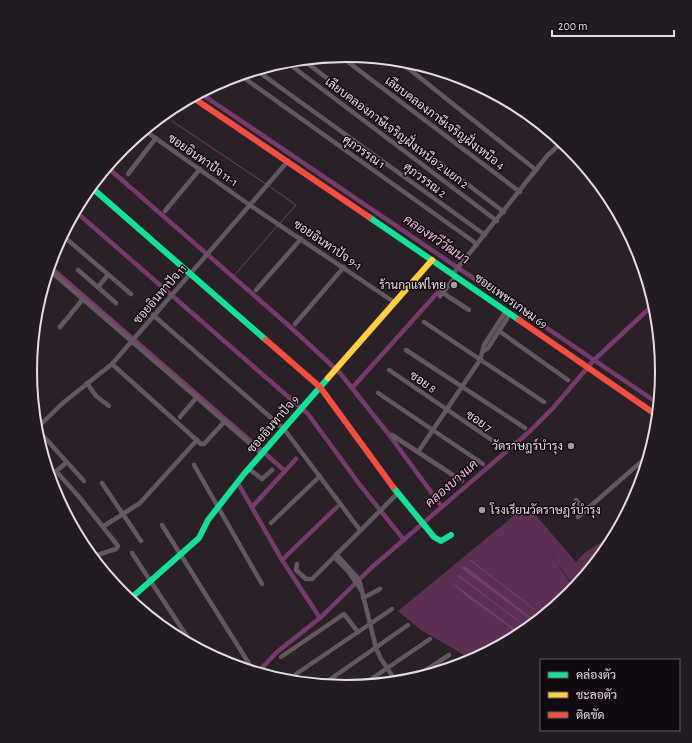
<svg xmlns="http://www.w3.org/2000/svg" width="692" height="743" font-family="'Alegreya Sans',Sarabun,sans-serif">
	<rect width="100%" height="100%" fill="#2a2128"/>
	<polygon fill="#5c3053" points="527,505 576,562 584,553 616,533 609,547 575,588 549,551 574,589 544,616 471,559 470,561 543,617 537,622 468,568 462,567 535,623 529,628 458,574 457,576 528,629 522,634 452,582 451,583 467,597 520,635 473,660 421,630 398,611"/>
	<g fill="#773a6c">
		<polygon points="471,559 477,564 544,616 543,617 470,561"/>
		<polygon points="464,566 468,568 537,622 535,623 461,568"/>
		<polygon points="458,574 529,628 528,629 457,576"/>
		<polygon points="452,582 522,634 520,635 467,597 451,583"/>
	</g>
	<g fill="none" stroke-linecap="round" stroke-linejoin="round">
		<g stroke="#773a6c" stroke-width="1">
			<polyline points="172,121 266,184"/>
			<polyline points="269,186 296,205 279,224"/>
			<polyline points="233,277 277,226"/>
		</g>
		<g stroke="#773a6c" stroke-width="4.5">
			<polyline points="200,93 659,404"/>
			<polyline points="107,167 287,324 340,373 390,436 442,507"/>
			<polyline points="75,211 308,414 360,485 404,540"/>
			<polyline points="49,266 285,471"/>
			<polyline points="352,388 439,291"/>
			<polyline points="239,485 282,560 320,618"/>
			<polyline points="253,506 296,459"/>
			<polyline points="282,560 337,507"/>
			<polyline points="257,673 277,652 320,618 371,568 530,431 553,408 594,360 654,304"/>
		</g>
		<g stroke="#655762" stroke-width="4.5">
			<polyline points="340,56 520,192"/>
			<polyline points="303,60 504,212"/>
			<polyline points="285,61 497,221"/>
			<polyline points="399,61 536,170"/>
			<polyline points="256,70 485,235"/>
			<polyline points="240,75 477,244"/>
			<polyline points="144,130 251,206 394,302"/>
			<polyline points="128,174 156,138"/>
			<polyline points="165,211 200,169"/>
			<polyline points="62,235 131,294"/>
			<polyline points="48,269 262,454"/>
			<polyline points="78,270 116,303"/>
			<polyline points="453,274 547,156 562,142"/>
			<polyline points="98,287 108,275"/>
			<polyline points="256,290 301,239"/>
			<polyline points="443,293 469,310"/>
			<polyline points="440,296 456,276"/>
			<polyline points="153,315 284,429 360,530"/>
			<polyline points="424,322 544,402"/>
			<polyline points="295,324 344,267"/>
			<polyline points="60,327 83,299"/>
			<polyline points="499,331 568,380"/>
			<polyline points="406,350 525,428"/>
			<polyline points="483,351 488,348 510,314"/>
			<polyline points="112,364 201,444 204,444 225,421"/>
			<polyline points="389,370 502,447"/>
			<polyline points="87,383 96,396 109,406"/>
			<polyline points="378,393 483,464"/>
			<polyline points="180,417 197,397"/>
			<polyline points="36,428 84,481"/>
			<polyline points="36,429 64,402 112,364 288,161"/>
			<polyline points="392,435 462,481"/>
			<polyline points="418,452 480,360 484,345 506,311"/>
			<polyline points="194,465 262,584"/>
			<polyline points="249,469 262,479 272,470"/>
			<polyline points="56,471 80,498 118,546 116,549 94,556"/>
			<polyline points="49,477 66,463"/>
			<polyline points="102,483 141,541"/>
			<polyline points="576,500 585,511"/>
			<polyline points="578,517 649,455"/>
			<polyline points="271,523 320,476"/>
			<polyline points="162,525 253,670"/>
			<polyline points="104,526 140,503 197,440"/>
			<polyline points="132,553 194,647"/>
			<polyline points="336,554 357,577 360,583 376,648 381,659 397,683"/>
			<polyline points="334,557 348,571 361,590"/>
			<polyline points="99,564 101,569"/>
			<polyline points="297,564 296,570 306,579 312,579 398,493"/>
			<polyline points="363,598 380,589"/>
			<polyline points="281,657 344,614 358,632"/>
			<polyline points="296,674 392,609"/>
			<polyline points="411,680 449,655"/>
			<polyline points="322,685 408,625"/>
			<polyline points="361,686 430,639"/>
		</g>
		<g stroke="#16e098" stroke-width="6">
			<polyline points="91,187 266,340"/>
			<polyline points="369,217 519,320"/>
			<polyline points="393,487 434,537 441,541 451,535"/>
			<polyline points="129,600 199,538 208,520 244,474 328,378"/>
		</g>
		<polyline stroke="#ffcf43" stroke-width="6" points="328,378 432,260"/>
		<g stroke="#f24e42" stroke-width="6">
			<polyline points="192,97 369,217"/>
			<polyline points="519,320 658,416"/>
			<polyline points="266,340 320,387 393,487"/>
		</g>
	</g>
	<g fill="#a499a2" stroke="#110a10" stroke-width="1.5">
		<circle cx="454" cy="285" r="4"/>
		<circle cx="571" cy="446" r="4"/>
		<circle cx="482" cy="510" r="4"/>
	</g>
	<g text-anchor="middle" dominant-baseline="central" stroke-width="3" stroke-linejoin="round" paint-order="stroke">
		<g font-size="12" fill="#e6dae3" stroke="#110a10">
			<text transform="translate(445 123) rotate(37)">เลียบคลองภาษีเจริญฝั่งเหนือ 4</text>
			<text transform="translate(397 133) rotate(37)">เลียบคลองภาษีเจริญฝั่งเหนือ 2 แยก 2</text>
			<text transform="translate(364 152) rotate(35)">ศุภวรรณ 1</text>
			<text transform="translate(203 160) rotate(35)">ซอยอินทาปัจ 11-1</text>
			<text transform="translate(425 180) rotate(36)">ศุภวรรณ 2</text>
			<text transform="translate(328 245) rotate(34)">ซอยอินทาปัจ 9-1</text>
			<text transform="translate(160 294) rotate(-49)">ซอยอินทาปัจ 11</text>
			<text transform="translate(511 301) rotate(35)">ซอยเพชรเกษม 69</text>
			<text transform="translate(423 382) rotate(35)">ซอย 8</text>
			<text transform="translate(479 421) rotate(34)">ซอย 7</text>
			<text transform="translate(273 424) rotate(-49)">ซอยอินทาปัจ 9</text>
		</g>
		<g font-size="12" fill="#e6dae3" stroke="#110a10" text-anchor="end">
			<text x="446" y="285">ร้านกาแฟไทย</text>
			<text x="563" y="446">วัดราษฎร์บำรุง</text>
			<text x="490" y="510" text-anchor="start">โรงเรียนวัดราษฎร์บำรุง</text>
		</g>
		<g font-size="13" font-style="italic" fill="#f4bae7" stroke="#110a10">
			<text transform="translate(436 240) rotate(34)">คลองทวีวัฒนา</text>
			<text transform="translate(452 484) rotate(-41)">คลองบางแค</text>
		</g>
	</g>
	<path d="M0 0H692V743H0ZM37 371a309 309 0 1 1 618 0a309 309 0 1 1-618 0Z" fill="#221b21" fill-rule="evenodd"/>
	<path fill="none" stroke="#e6dae3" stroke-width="2" d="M37 371a309 309 0 1 1 618 0a309 309 0 1 1-618 0Z"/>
	<rect x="540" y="659" width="140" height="72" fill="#110a10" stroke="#665d64"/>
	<rect x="548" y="672" width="20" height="6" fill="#16e098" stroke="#665d64"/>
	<text x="576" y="679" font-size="12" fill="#e6dae3">คล่องตัว</text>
	<rect x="548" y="692" width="20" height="6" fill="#ffcf43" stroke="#665d64"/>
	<text x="576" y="699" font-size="12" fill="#e6dae3">ชะลอตัว</text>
	<rect x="548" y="712" width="20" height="6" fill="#f24e42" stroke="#665d64"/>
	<text x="576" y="719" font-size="12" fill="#e6dae3">ติดขัด</text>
	<path d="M552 30v6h122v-6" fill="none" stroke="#e6dae3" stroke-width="2"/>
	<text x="558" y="30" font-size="12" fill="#e6dae3" stroke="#110a10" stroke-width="3" paint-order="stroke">200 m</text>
</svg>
